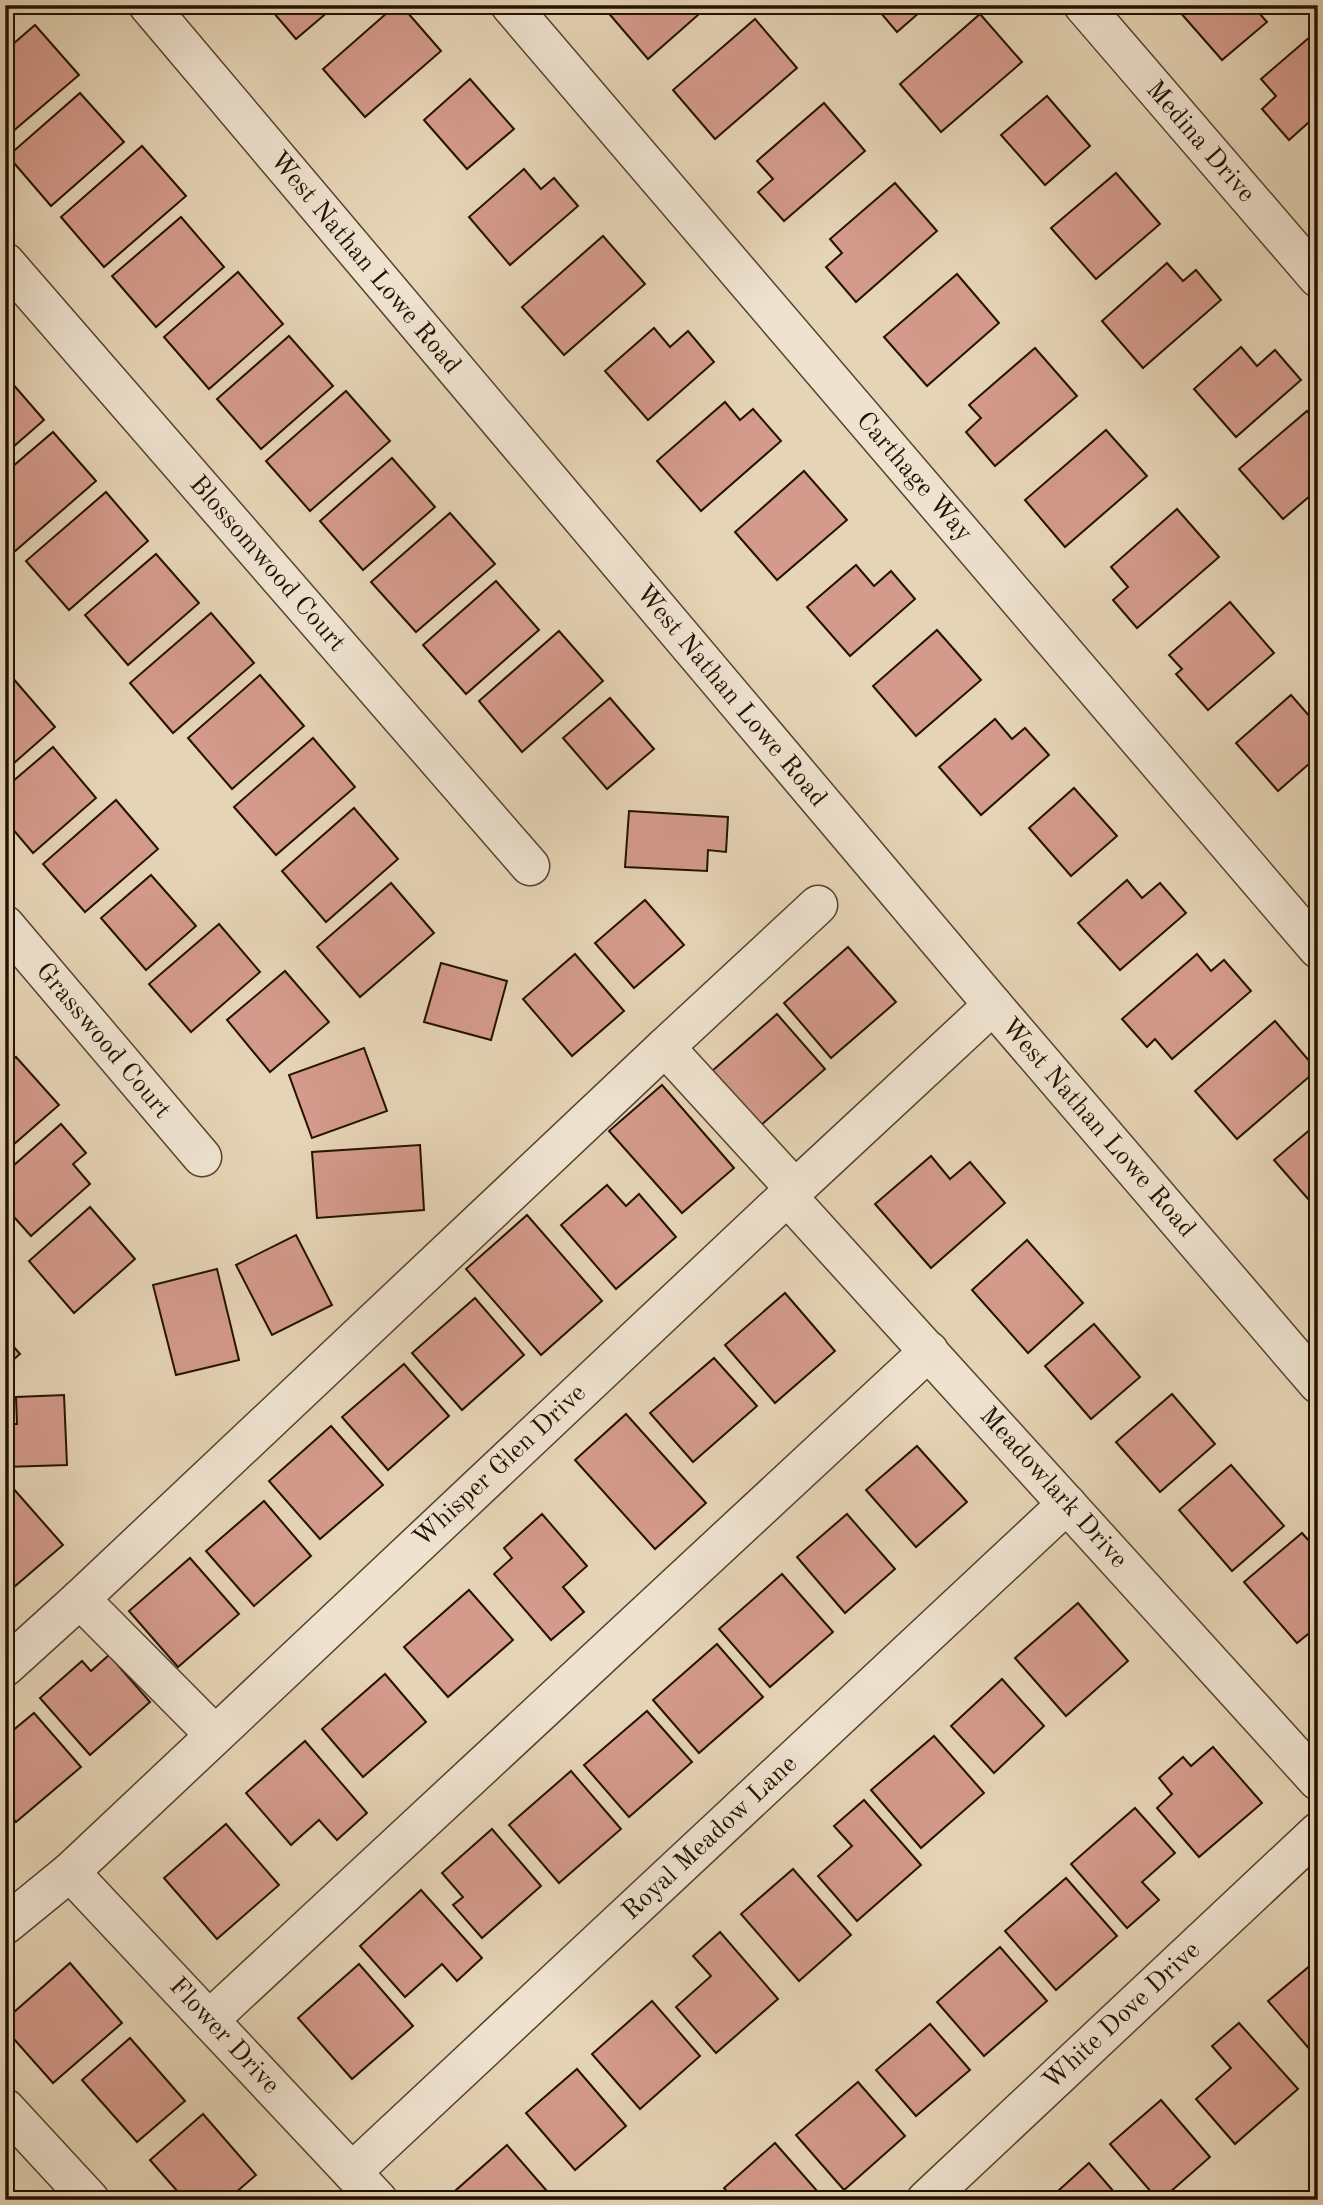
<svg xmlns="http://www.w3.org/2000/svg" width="1323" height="2205" font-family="'Old Standard TT',serif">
	<rect width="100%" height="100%" fill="#e6d4b6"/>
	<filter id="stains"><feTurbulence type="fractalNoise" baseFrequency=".00286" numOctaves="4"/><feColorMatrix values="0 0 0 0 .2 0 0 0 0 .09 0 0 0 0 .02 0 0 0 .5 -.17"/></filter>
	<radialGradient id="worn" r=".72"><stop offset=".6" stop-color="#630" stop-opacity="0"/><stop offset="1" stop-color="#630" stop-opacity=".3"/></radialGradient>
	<g fill="#d49a8b" stroke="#231201" stroke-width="2">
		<polygon points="267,5 336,5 296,39"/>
		<polygon points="396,5 401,5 441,51 365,117 323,69"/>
		<polygon points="609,5 706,5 707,7 648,59 605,9"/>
		<polygon points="874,5 928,5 897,32"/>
		<polygon points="1185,5 1252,5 1267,22 1222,60 1179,11"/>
		<polygon points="980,14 1022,62 941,132 900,84"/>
		<polygon points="755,19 797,68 715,139 673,90"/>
		<polygon points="35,25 79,75 5,138 5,51"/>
		<polygon points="1318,30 1318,114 1289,140 1262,109 1276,96 1261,79"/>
		<polygon points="470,79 514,129 467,169 424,120"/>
		<polygon points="80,93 124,142 51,206 8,156"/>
		<polygon points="1047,96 1090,146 1045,185 1001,135"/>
		<polygon points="824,103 865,151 784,221 758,192 773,179 757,161"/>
		<polygon points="142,146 186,196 104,267 61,217"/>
		<polygon points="524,169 541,189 554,178 578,206 510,265 469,217"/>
		<polygon points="1116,173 1160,224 1096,279 1051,228"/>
		<polygon points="895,183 937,231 856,302 826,267 842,253 830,239"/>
		<polygon points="181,217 224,267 156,327 112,276"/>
		<polygon points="603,236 645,284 564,355 522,307"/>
		<polygon points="1167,263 1183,281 1196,270 1221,300 1143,368 1102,321"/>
		<polygon points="238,272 283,324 209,389 164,337"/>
		<polygon points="957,274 999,323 927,386 884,337"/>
		<polygon points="654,328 670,347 688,331 714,362 648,420 605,371"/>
		<polygon points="289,336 333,386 261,449 217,399"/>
		<polygon points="1241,347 1257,366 1275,350 1301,380 1236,437 1194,389"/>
		<polygon points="1035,348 1077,396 995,466 966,432 981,418 969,405"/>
		<polygon points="5,375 44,420 5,454"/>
		<polygon points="346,391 390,441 310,511 266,461"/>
		<polygon points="725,402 740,420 753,409 781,441 701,511 657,461"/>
		<polygon points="1307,411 1318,423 1318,489 1283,519 1239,469"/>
		<polygon points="1106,430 1147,476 1065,547 1025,500"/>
		<polygon points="53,432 96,481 14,552 5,542 5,473"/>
		<polygon points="392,458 435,507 363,570 320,521"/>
		<polygon points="804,471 847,520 777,580 735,532"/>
		<polygon points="106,492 148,541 69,610 26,561"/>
		<polygon points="1177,509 1219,557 1137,628 1113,600 1128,587 1111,567"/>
		<polygon points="450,513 495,564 416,632 371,582"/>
		<polygon points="156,554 199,603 128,665 85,615"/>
		<polygon points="856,565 874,586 891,571 915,599 850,656 807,607"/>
		<polygon points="496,581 539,630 466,694 423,645"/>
		<polygon points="1230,602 1274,653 1208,710 1176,674 1182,669 1169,655"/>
		<polygon points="211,613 254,663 173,733 130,683"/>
		<polygon points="937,630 981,680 916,736 873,686"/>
		<polygon points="559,631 603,681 522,752 479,701"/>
		<polygon points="260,675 304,726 232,789 188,738"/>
		<polygon points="11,676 55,727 5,771 5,681"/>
		<polygon points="1291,695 1318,726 1318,756 1278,791 1236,743"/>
		<polygon points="610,698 654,749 607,789 563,738"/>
		<polygon points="995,719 1012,739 1025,728 1049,755 981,815 939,767"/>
		<polygon points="313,738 355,787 276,855 234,807"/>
		<polygon points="53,747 96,798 33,853 5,820 5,788"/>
		<polygon points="1074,788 1117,836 1071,876 1029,828"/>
		<polygon points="116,800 158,849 85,912 43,864"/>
		<polygon points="354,808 398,859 326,922 282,871"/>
		<polygon points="629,811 728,817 726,852 708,850 707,871 625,867"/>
		<polygon points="151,875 196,926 146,970 101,918"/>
		<polygon points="1127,880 1142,898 1160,883 1186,913 1120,970 1078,923"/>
		<polygon points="391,883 434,933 360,997 317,947"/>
		<polygon points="645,900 684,945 634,988 595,943"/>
		<polygon points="219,924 260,972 191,1032 149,984"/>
		<polygon points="848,947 896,1002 831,1058 784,1003"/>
		<polygon points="575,954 624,1011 572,1056 523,999"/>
		<polygon points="1197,954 1211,971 1224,960 1251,991 1172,1059 1155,1039 1147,1047 1122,1019"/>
		<polygon points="441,963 507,981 491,1040 424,1022"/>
		<polygon points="285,971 329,1022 270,1072 227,1020"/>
		<polygon points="777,1014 825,1069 760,1126 712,1071"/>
		<polygon points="1275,1021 1317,1070 1237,1139 1195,1091"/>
		<polygon points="364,1048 387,1111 312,1138 289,1075"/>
		<polygon points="16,1057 59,1105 5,1152 5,1066"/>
		<polygon points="662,1085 734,1168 682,1213 609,1131"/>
		<polygon points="1318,1123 1318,1206 1316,1208 1274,1160"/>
		<polygon points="61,1124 86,1153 73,1164 90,1184 31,1236 5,1207 5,1173"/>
		<polygon points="420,1145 424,1210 317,1218 312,1152"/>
		<polygon points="931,1156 950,1179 970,1162 1005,1203 931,1268 875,1204"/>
		<polygon points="607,1185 626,1206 639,1194 676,1237 616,1289 561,1225"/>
		<polygon points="90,1207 135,1259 74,1313 29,1261"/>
		<polygon points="527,1215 602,1301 541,1355 466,1269"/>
		<polygon points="296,1235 332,1305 272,1335 236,1265"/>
		<polygon points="1027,1240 1083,1303 1028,1353 972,1290"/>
		<polygon points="217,1269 239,1360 176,1375 153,1285"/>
		<polygon points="785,1293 835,1351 775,1403 725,1345"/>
		<polygon points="475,1298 524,1355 462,1410 412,1353"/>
		<polygon points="1094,1324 1140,1377 1091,1419 1045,1366"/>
		<polygon points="5,1337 20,1354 5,1367"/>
		<polygon points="714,1358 757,1406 693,1462 650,1413"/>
		<polygon points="404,1364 449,1416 388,1470 342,1417"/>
		<polygon points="1172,1394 1215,1444 1160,1492 1116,1442"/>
		<polygon points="64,1395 67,1465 5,1467 5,1424 17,1424 16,1397"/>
		<polygon points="626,1414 706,1503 655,1549 575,1460"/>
		<polygon points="331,1426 383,1485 320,1539 269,1481"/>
		<polygon points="917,1446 967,1502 916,1547 866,1490"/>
		<polygon points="1231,1465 1284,1526 1232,1571 1179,1510"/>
		<polygon points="12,1487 63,1545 14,1587 5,1576 5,1493"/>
		<polygon points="264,1501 311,1556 254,1606 206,1551"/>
		<polygon points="542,1514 587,1566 563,1587 584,1612 551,1640 494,1574 512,1558 504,1548"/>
		<polygon points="847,1514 895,1569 845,1613 797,1557"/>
		<polygon points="1302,1533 1318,1551 1318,1626 1297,1643 1244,1582"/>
		<polygon points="190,1558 239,1614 178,1667 129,1611"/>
		<polygon points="782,1574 833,1632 770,1687 719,1629"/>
		<polygon points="469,1590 513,1640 448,1697 404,1647"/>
		<polygon points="1078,1603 1128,1661 1066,1716 1015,1658"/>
		<polygon points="717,1644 763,1697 699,1753 653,1700"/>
		<polygon points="109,1655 150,1702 90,1755 40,1698 82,1661 91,1671"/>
		<polygon points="385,1674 426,1722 363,1777 322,1729"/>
		<polygon points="1002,1679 1044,1726 994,1773 951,1726"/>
		<polygon points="647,1711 692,1762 629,1817 584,1765"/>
		<polygon points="34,1713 81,1767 16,1822 5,1808 5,1737"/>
		<polygon points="934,1736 984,1793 921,1848 871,1790"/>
		<polygon points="305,1741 367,1813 337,1840 319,1820 291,1845 246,1793"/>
		<polygon points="1213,1747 1262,1803 1199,1857 1157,1808 1172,1794 1159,1778 1183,1757 1191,1766"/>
		<polygon points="571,1771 621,1829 559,1883 509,1825"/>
		<polygon points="864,1800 921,1865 857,1921 818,1876 852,1846 834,1826"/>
		<polygon points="1135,1808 1175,1853 1142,1882 1159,1900 1127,1928 1071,1864"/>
		<polygon points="226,1824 279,1885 217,1939 164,1878"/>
		<polygon points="492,1829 541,1886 482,1938 453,1905 463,1897 442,1873"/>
		<polygon points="793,1869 851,1935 799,1981 741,1914"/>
		<polygon points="1066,1878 1117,1936 1056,1990 1005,1931"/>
		<polygon points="421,1890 482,1958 457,1981 442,1964 405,1997 360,1946"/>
		<polygon points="720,1932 778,1999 716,2053 676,2007 711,1976 693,1956"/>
		<polygon points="1000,1947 1047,2001 984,2056 937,2002"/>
		<polygon points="1318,1959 1318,2059 1268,2001"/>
		<polygon points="70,1963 122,2023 53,2083 5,2029 5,2020"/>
		<polygon points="359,1964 413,2026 352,2079 298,2018"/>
		<polygon points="652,2001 700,2056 640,2109 592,2054"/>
		<polygon points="1239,2023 1298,2089 1235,2144 1196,2099 1231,2068 1212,2046"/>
		<polygon points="930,2024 970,2070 916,2116 876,2070"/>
		<polygon points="130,2038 185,2101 137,2142 82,2080"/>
		<polygon points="577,2069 626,2126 575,2170 526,2113"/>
		<polygon points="858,2082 905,2136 844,2190 796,2135"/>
		<polygon points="1161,2100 1210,2157 1161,2200 1158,2200 1110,2144"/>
		<polygon points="203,2114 256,2175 227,2200 185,2200 150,2160"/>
		<polygon points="775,2143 825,2200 734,2200 724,2188"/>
		<polygon points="507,2145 546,2190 534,2200 462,2200 455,2191"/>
		<polygon points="1089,2163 1121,2200 1048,2200"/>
	</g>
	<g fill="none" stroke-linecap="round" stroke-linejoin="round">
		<defs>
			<g id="minor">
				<polyline points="148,5 993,1005 1318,1384"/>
				<polyline points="510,5 1318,949"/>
				<polyline points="1083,5 1318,278"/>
				<polyline points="5,262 530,866"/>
				<polyline points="5,925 202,1157"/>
				<polyline points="665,1047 818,905"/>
				<polyline points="787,1196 1318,1781"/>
				<polyline points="5,1667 80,1599"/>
				<polyline points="215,1735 80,1599 665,1047 795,1189"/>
				<polyline points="70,1872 378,2200"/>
				<polyline points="5,1925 70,1872 795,1189 993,1005"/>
				<polyline points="209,2020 929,1351"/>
				<polyline points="5,2108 90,2200"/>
				<polyline points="352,2172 1067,1504"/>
				<polyline points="926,2200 1318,1832"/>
			</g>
		</defs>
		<use href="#minor" stroke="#54422e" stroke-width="41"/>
		<use href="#minor" stroke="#efe3d0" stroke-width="38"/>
	</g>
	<g text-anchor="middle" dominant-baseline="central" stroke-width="6" stroke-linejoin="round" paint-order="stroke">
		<g font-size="26" fill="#231201" stroke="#efe3d0">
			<text transform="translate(1200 142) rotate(49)">Medina Drive</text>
			<text transform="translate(365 263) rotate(50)">West Nathan Lowe Road</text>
			<text transform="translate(914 477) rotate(49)">Carthage Way</text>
			<text transform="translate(267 564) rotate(49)">Blossomwood Court</text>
			<text transform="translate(731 696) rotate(50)">West Nathan Lowe Road</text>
			<text transform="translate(103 1041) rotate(50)">Grasswood Court</text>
			<text transform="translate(1098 1128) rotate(49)">West Nathan Lowe Road</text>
			<text transform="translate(500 1466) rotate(-43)">Whisper Glen Drive</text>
			<text transform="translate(1053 1488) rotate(48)">Meadowlark Drive</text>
			<text transform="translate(710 1838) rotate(-43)">Royal Meadow Lane</text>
			<text transform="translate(1122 2016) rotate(-43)">White Dove Drive</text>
			<text transform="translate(224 2036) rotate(47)">Flower Drive</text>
		</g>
	</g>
	<rect width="1323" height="2205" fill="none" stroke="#e6d4b6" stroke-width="28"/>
	<rect x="7" y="7" width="1309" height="2191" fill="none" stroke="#231201" stroke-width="3.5"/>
	<rect x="14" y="14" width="1295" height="2177" fill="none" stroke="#231201" stroke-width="2"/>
	<rect width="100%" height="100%" filter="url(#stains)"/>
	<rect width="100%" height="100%" fill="url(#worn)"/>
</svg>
